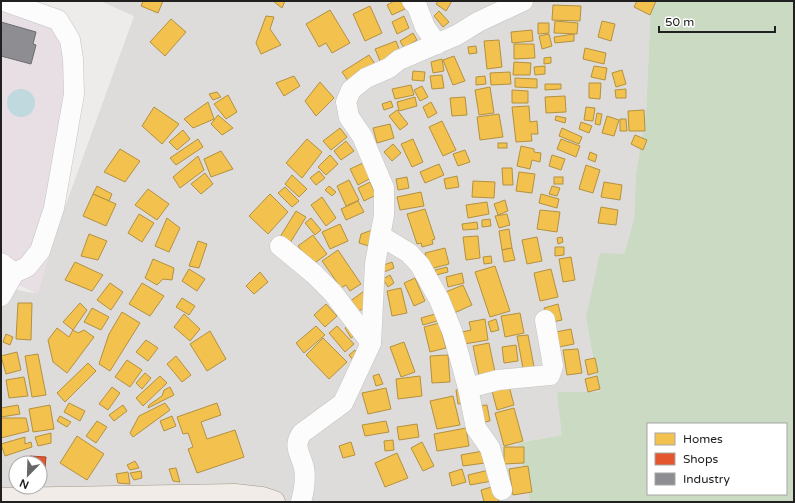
<svg xmlns="http://www.w3.org/2000/svg" width="795" height="503" font-family="'Varela Round',sans-serif">
	<rect width="100%" height="100%" fill="#eeecea"/>
	<path fill="#dddcdb" fill-rule="evenodd" d="M 100,1 L 651,1 L 646,112 L 636,173 L 634,219 L 624,254 L 586,318 L 599,393 L 562,435 L 518,443 L 530,502 L 1,502 L 1,300 L 6,288 L 34,293 L 134,16 ZM 16,463 L 40,463 L 40,487 L 16,487 Z"/>
	<polygon fill="#e7dfe4" points="1,1 62,28 78,53 57,228 38,294 1,277"/>
	<path fill="#cbdac2" fill-rule="evenodd" d="M 651,1 L 794,1 L 794,502 L 530,502 L 518,443 L 562,435 L 557,392 L 599,392 L 586,318 L 600,253 L 624,254 L 634,219 L 636,173 L 646,112 ZM 648,424 L 786,424 L 786,494 L 648,494 Z"/>
	<circle fill="#c0d9de" cx="21" cy="103" r="14"/>
	<g fill="#f2c14e" stroke="#b39140">
		<polygon points="143,1 163,1 158,13 141,6"/>
		<polygon points="273,1 285,1 282,8"/>
		<polygon points="394,1 402,1 405,9 392,15 387,5"/>
		<polygon points="438,1 452,1 446,11 436,4"/>
		<polygon points="637,1 656,1 650,15 634,7"/>
		<polygon points="553,5 581,6 580,21 552,20"/>
		<polygon points="370,6 382,33 365,41 353,14"/>
		<polygon points="330,10 350,43 332,53 326,43 319,47 306,24"/>
		<polygon points="439,11 449,22 443,27 434,16"/>
		<polygon points="266,16 274,17 270,29 281,45 261,54 256,43"/>
		<polygon points="404,16 409,28 397,34 392,22"/>
		<polygon points="171,19 186,32 165,56 150,42"/>
		<polygon points="555,21 578,23 577,34 554,33"/>
		<polygon points="602,21 615,24 611,41 598,37"/>
		<polygon points="538,23 549,23 549,33 538,34"/>
		<polygon points="532,30 533,41 512,43 511,32"/>
		<polygon points="413,33 417,40 404,48 400,41"/>
		<polygon points="549,34 552,46 542,49 539,36"/>
		<polygon points="574,34 574,41 555,43 554,37"/>
		<polygon points="499,40 502,67 487,69 484,41"/>
		<polygon points="396,41 401,54 380,61 375,49"/>
		<polygon points="514,44 534,44 535,58 514,59"/>
		<polygon points="476,46 477,53 469,54 468,47"/>
		<polygon points="585,48 606,53 604,64 583,59"/>
		<polygon points="369,55 375,64 349,82 342,72"/>
		<polygon points="454,56 465,81 453,85 443,60"/>
		<polygon points="551,57 551,63 544,64 544,58"/>
		<polygon points="442,59 444,71 433,73 431,62"/>
		<polygon points="514,62 531,63 530,75 513,75"/>
		<polygon points="545,66 545,74 535,75 534,67"/>
		<polygon points="594,66 607,68 605,80 591,77"/>
		<polygon points="622,70 626,84 616,87 612,73"/>
		<polygon points="413,71 425,72 424,81 412,80"/>
		<polygon points="510,72 511,84 491,85 490,73"/>
		<polygon points="442,75 444,88 432,89 430,76"/>
		<polygon points="294,76 300,86 284,96 276,83"/>
		<polygon points="485,76 486,84 476,85 476,77"/>
		<polygon points="515,78 537,79 537,88 515,87"/>
		<polygon points="320,82 334,98 316,116 305,101"/>
		<polygon points="589,83 601,83 600,99 589,98"/>
		<polygon points="545,84 561,84 561,89 545,90"/>
		<polygon points="411,85 414,95 395,99 392,89"/>
		<polygon points="422,86 428,97 420,101 414,90"/>
		<polygon points="490,87 494,113 479,115 475,90"/>
		<polygon points="626,89 626,98 616,98 615,90"/>
		<polygon points="512,90 528,91 528,103 512,103"/>
		<polygon points="217,92 221,97 213,100 209,94"/>
		<polygon points="228,95 237,112 226,119 214,104"/>
		<polygon points="565,96 566,112 546,113 545,97"/>
		<polygon points="415,97 417,106 399,111 397,102"/>
		<polygon points="465,97 467,115 452,116 450,98"/>
		<polygon points="391,101 393,107 384,110 382,104"/>
		<polygon points="208,102 214,119 193,128 184,119"/>
		<polygon points="431,102 437,113 428,118 423,107"/>
		<polygon points="529,106 530,122 537,121 538,134 531,134 532,141 516,142 512,107"/>
		<polygon points="154,107 179,124 162,144 142,126"/>
		<polygon points="586,107 595,108 593,121 584,120"/>
		<polygon points="397,110 408,124 400,130 389,116"/>
		<polygon points="644,110 645,131 629,131 628,111"/>
		<polygon points="597,113 602,114 600,125 595,124"/>
		<polygon points="499,114 503,137 480,140 477,117"/>
		<polygon points="218,115 233,128 222,135 211,124"/>
		<polygon points="556,116 566,118 565,123 555,120"/>
		<polygon points="607,116 619,120 614,136 602,133"/>
		<polygon points="620,119 626,119 627,131 620,131"/>
		<polygon points="442,121 456,150 443,156 429,127"/>
		<polygon points="581,122 592,126 589,133 579,129"/>
		<polygon points="390,124 394,138 377,143 373,128"/>
		<polygon points="340,128 347,137 331,150 323,141"/>
		<polygon points="562,128 582,137 579,144 559,136"/>
		<polygon points="183,130 190,139 177,150 169,142"/>
		<polygon points="635,135 647,140 643,150 631,144"/>
		<polygon points="198,139 203,147 176,165 170,158"/>
		<polygon points="307,139 322,152 302,178 286,163"/>
		<polygon points="413,139 423,162 412,167 401,144"/>
		<polygon points="561,139 580,146 576,157 557,149"/>
		<polygon points="346,141 354,151 341,160 334,151"/>
		<rect x="498" y="143" width="9" height="5"/>
		<polygon points="393,144 401,153 392,161 384,152"/>
		<polygon points="521,146 534,149 534,152 541,153 540,162 532,160 530,169 517,166"/>
		<polygon points="120,149 140,161 125,182 104,172"/>
		<polygon points="465,150 470,162 458,166 453,154"/>
		<polygon points="221,151 233,169 211,177 204,159"/>
		<polygon points="590,152 597,155 595,162 588,159"/>
		<polygon points="330,155 338,164 326,175 318,167"/>
		<polygon points="552,155 565,159 561,170 549,166"/>
		<polygon points="198,156 204,170 180,188 173,177"/>
		<polygon points="363,163 371,178 358,185 350,169"/>
		<polygon points="439,164 444,175 425,183 420,172"/>
		<polygon points="586,165 600,170 593,193 579,189"/>
		<polygon points="502,168 512,168 513,185 503,185"/>
		<polygon points="319,171 325,178 316,185 310,178"/>
		<polygon points="519,172 535,174 532,193 516,191"/>
		<polygon points="205,173 213,184 201,194 191,184"/>
		<polygon points="292,175 307,189 299,197 285,184"/>
		<polygon points="457,176 459,187 446,189 444,179"/>
		<polygon points="407,177 409,188 398,190 396,179"/>
		<rect x="554" y="177" width="9" height="7"/>
		<polygon points="349,180 359,200 346,206 337,186"/>
		<polygon points="473,181 495,182 494,198 472,197"/>
		<polygon points="370,182 376,195 364,201 358,188"/>
		<polygon points="604,182 622,185 620,200 601,197"/>
		<polygon points="97,186 112,194 109,201 93,194"/>
		<polygon points="329,186 336,192 332,196 325,190"/>
		<polygon points="552,186 560,188 557,196 549,194"/>
		<polygon points="285,187 299,201 292,207 278,193"/>
		<polygon points="148,189 169,204 157,220 135,205"/>
		<polygon points="421,192 424,206 400,210 397,197"/>
		<polygon points="93,194 116,204 106,226 83,216"/>
		<polygon points="270,194 288,212 268,234 249,216"/>
		<polygon points="541,194 559,199 557,208 539,203"/>
		<polygon points="322,197 336,218 326,226 311,205"/>
		<polygon points="505,200 508,211 498,215 494,204"/>
		<polygon points="358,201 364,212 346,220 341,209"/>
		<polygon points="487,202 489,214 468,218 466,205"/>
		<polygon points="601,207 618,210 616,225 598,223"/>
		<polygon points="425,209 435,239 432,240 433,244 422,247 421,243 417,244 407,214"/>
		<polygon points="540,210 560,212 557,232 537,229"/>
		<polygon points="296,211 306,217 290,243 280,237"/>
		<polygon points="139,214 154,223 142,242 128,233"/>
		<polygon points="507,214 510,225 499,228 495,216"/>
		<polygon points="167,218 180,228 169,252 155,246"/>
		<polygon points="311,218 321,230 315,235 305,223"/>
		<polygon points="490,219 491,226 482,227 482,220"/>
		<polygon points="477,222 478,229 463,230 462,224"/>
		<polygon points="340,224 348,241 330,249 322,232"/>
		<polygon points="375,229 372,247 359,243 361,234"/>
		<polygon points="509,229 512,248 502,250 499,231"/>
		<polygon points="89,234 107,241 98,260 81,256"/>
		<polygon points="313,235 327,254 312,265 298,246"/>
		<polygon points="478,236 480,258 466,260 463,237"/>
		<polygon points="537,237 542,261 527,264 522,240"/>
		<polygon points="562,237 563,242 558,244 557,238"/>
		<polygon points="198,241 207,244 199,268 189,266"/>
		<polygon points="555,247 564,247 564,255 555,256"/>
		<polygon points="445,248 449,264 430,269 425,253"/>
		<polygon points="512,248 515,260 504,262 502,250"/>
		<polygon points="338,250 361,284 350,291 346,285 341,288 322,261"/>
		<polygon points="491,256 492,263 484,264 483,257"/>
		<polygon points="571,257 575,280 563,282 559,259"/>
		<polygon points="153,259 174,268 172,280 163,279 157,285 145,278"/>
		<polygon points="75,262 103,275 92,291 65,280"/>
		<polygon points="392,262 394,268 384,272 381,266"/>
		<polygon points="495,266 510,311 490,317 475,272"/>
		<polygon points="447,267 448,272 436,275 435,270"/>
		<polygon points="189,269 205,279 197,291 182,281"/>
		<polygon points="551,269 558,297 540,301 534,273"/>
		<polygon points="260,272 268,282 254,294 246,286"/>
		<polygon points="462,273 464,283 448,287 446,277"/>
		<polygon points="390,275 394,283 388,287 383,279"/>
		<polygon points="415,278 425,301 414,306 404,283"/>
		<polygon points="110,283 123,292 111,310 97,300"/>
		<polygon points="142,283 164,296 150,316 129,304"/>
		<polygon points="463,285 472,305 452,314 443,293"/>
		<polygon points="401,288 407,313 392,316 387,291"/>
		<polygon points="364,291 372,301 357,313 349,302"/>
		<polygon points="182,298 195,306 189,315 176,307"/>
		<polygon points="18,303 32,303 31,340 16,339"/>
		<polygon points="80,303 87,310 73,330 63,322"/>
		<polygon points="326,304 337,316 325,327 314,315"/>
		<polygon points="558,304 562,320 548,323 544,308"/>
		<polygon points="92,308 109,317 101,330 84,322"/>
		<polygon points="122,312 140,323 110,371 99,364 109,334"/>
		<polygon points="520,313 524,333 505,337 501,316"/>
		<polygon points="184,314 200,329 190,341 174,327"/>
		<polygon points="435,314 437,321 423,325 421,318"/>
		<polygon points="485,319 488,340 464,344 462,332 471,330 469,322"/>
		<polygon points="496,319 499,330 491,332 488,322"/>
		<polygon points="353,323 359,333 351,338 345,328"/>
		<polygon points="439,323 446,348 430,352 424,327"/>
		<polygon points="316,326 325,335 304,353 296,343"/>
		<polygon points="337,326 354,344 345,352 329,333"/>
		<polygon points="57,328 69,337 73,330 78,333 84,330 94,337 67,373 53,362 48,340"/>
		<polygon points="571,329 574,344 559,347 556,332"/>
		<polygon points="210,331 226,359 207,371 190,344"/>
		<polygon points="6,334 13,337 10,345 3,342"/>
		<polygon points="528,335 535,372 524,374 517,336"/>
		<polygon points="323,338 347,362 329,379 306,355"/>
		<polygon points="146,340 158,348 148,361 136,352"/>
		<polygon points="404,342 415,372 401,377 390,347"/>
		<polygon points="489,343 496,377 480,380 473,346"/>
		<polygon points="516,345 518,361 504,363 502,347"/>
		<polygon points="578,349 582,373 567,375 563,350"/>
		<polygon points="355,350 361,359 355,363 349,355"/>
		<polygon points="17,352 21,370 6,374 1,356"/>
		<polygon points="38,354 46,395 32,397 25,356"/>
		<polygon points="448,355 450,382 432,383 430,356"/>
		<polygon points="176,356 191,375 182,382 167,364"/>
		<polygon points="595,358 598,372 588,375 585,360"/>
		<polygon points="127,360 142,370 130,387 115,377"/>
		<polygon points="88,363 96,371 65,402 57,393"/>
		<polygon points="145,373 151,378 142,389 136,383"/>
		<polygon points="379,374 383,384 376,386 373,376"/>
		<polygon points="160,376 167,383 143,406 136,398"/>
		<polygon points="420,376 422,396 398,399 396,379"/>
		<polygon points="597,376 600,389 588,392 585,379"/>
		<polygon points="24,377 28,396 9,398 6,380"/>
		<polygon points="509,386 514,405 497,410 492,391"/>
		<polygon points="112,387 120,393 108,410 99,404"/>
		<polygon points="170,387 174,395 148,408 149,405 162,396 164,390"/>
		<polygon points="386,388 391,409 368,414 362,393"/>
		<polygon points="464,389 466,403 458,404 456,390"/>
		<polygon points="453,396 460,425 437,429 430,401"/>
		<polygon points="69,403 85,411 80,421 64,412"/>
		<polygon points="165,403 170,410 133,437 130,433 139,416"/>
		<polygon points="217,403 221,415 201,422 207,439 235,430 244,457 197,473 188,449 193,447 188,433 183,434 177,417"/>
		<polygon points="18,405 20,414 1,417 1,408"/>
		<polygon points="50,405 54,429 33,432 29,409"/>
		<polygon points="123,405 127,411 114,421 109,415"/>
		<polygon points="487,405 490,421 479,423 476,406"/>
		<polygon points="514,408 523,441 504,446 495,413"/>
		<polygon points="60,416 71,422 67,427 57,421"/>
		<polygon points="172,416 176,426 164,431 160,421"/>
		<polygon points="1,418 26,418 29,431 1,438"/>
		<polygon points="97,421 107,427 96,443 86,436"/>
		<polygon points="386,421 389,432 365,436 362,425"/>
		<polygon points="417,424 419,437 399,440 397,427"/>
		<polygon points="466,428 469,446 437,451 434,434"/>
		<polygon points="51,433 51,443 38,446 35,437"/>
		<polygon points="77,436 104,454 87,480 60,463"/>
		<polygon points="25,437 25,444 31,442 32,447 5,456 1,444"/>
		<polygon points="393,440 394,450 385,451 384,441"/>
		<polygon points="351,442 355,455 343,458 339,446"/>
		<polygon points="422,442 434,466 423,471 411,448"/>
		<polygon points="504,447 524,447 524,463 504,464"/>
		<polygon points="483,451 485,463 463,466 461,455"/>
		<polygon points="397,453 408,478 385,487 375,463"/>
		<polygon points="135,461 139,468 130,470 127,465"/>
		<polygon points="528,466 532,492 513,495 509,469"/>
		<polygon points="176,468 180,482 173,481 169,469"/>
		<polygon points="462,469 466,482 452,486 449,473"/>
		<polygon points="489,470 492,481 470,485 468,475"/>
		<polygon points="141,471 142,478 134,480 130,473"/>
		<polygon points="128,472 130,484 118,483 116,474"/>
		<polygon points="495,486 499,502 484,502 481,490"/>
	</g>
	<polygon fill="#e4572e" stroke="#a9462a" points="30,456 46,457 45,468 40,467 40,463 30,463"/>
	<polygon fill="#8d8d92" stroke="#6c6c70" points="1,22 36,32 33,44 36,45 31,64 1,56"/>
	<g fill="none" stroke-linecap="round" stroke-linejoin="round">
		<defs>
			<g id="minor">
				<polyline points="412,1 417,6 425,27 437,44"/>
				<polyline points="381,236 409,253 420,265 439,299 452,331 459,355 468,388 476,428 490,448 502,490"/>
				<polyline points="280,246 314,274 333,293 371,343"/>
				<polyline points="1,263 14,273"/>
				<polyline points="1,296 14,273 27,267 40,251 54,208 74,94 73,59 70,40 58,20 4,1"/>
				<polyline points="468,388 498,380 550,375 553,366 545,320"/>
				<path d="M 301,502 C 304,491 306,479 304,468 C 301,454 292,446 302,433 L 343,403 L 371,343 L 375,264 L 384,215 L 384,188 L 362,136 L 349,117 L 346,102 L 351,90 L 366,78 L 389,68 L 399,60 L 457,35 L 478,22 L 523,1"/>
			</g>
			<polyline id="major" points="1,499 235,495 262,498 274,502"/>
		</defs>
		<use href="#minor" stroke="#c4c3c2" stroke-width="21"/>
		<use href="#major" stroke="#a39888" stroke-width="23"/>
		<use href="#minor" stroke="#fcfcfc" stroke-width="20"/>
		<use href="#major" stroke="#f1ece7" stroke-width="22"/>
	</g>
	<rect width="795" height="503" fill="none" stroke="#202020" stroke-width="4"/>
	<rect x="647" y="423" width="140" height="72" fill="#ffffff" stroke="#a6a6a6"/>
	<rect x="655" y="433" width="20" height="12" fill="#f2c14e" stroke="#a6a6a6"/>
	<text x="683" y="443" font-size="12" fill="#202020">Homes</text>
	<rect x="655" y="453" width="20" height="12" fill="#e4572e" stroke="#a6a6a6"/>
	<text x="683" y="463" font-size="12" fill="#202020">Shops</text>
	<rect x="655" y="473" width="20" height="12" fill="#8d8d92" stroke="#a6a6a6"/>
	<text x="683" y="483" font-size="12" fill="#202020">Industry</text>
	<g transform="translate(28 475) rotate(203)"><circle r="19" fill="#ffffff" stroke="#a6a6a6"/>
	<path d="M0-3L7 15L0 10L-7 15Z" fill="#686767"/>
	<text y="-6" font-size="11" font-weight="bold" text-anchor="middle" fill="#202020">N</text>
	</g>
	<path d="M659 26v6h116v-6" fill="none" stroke="#202020" stroke-width="2"/>
	<text x="665" y="26" font-size="12" fill="#202020" stroke="#ffffff" stroke-width="3" paint-order="stroke">50 m</text>
</svg>
